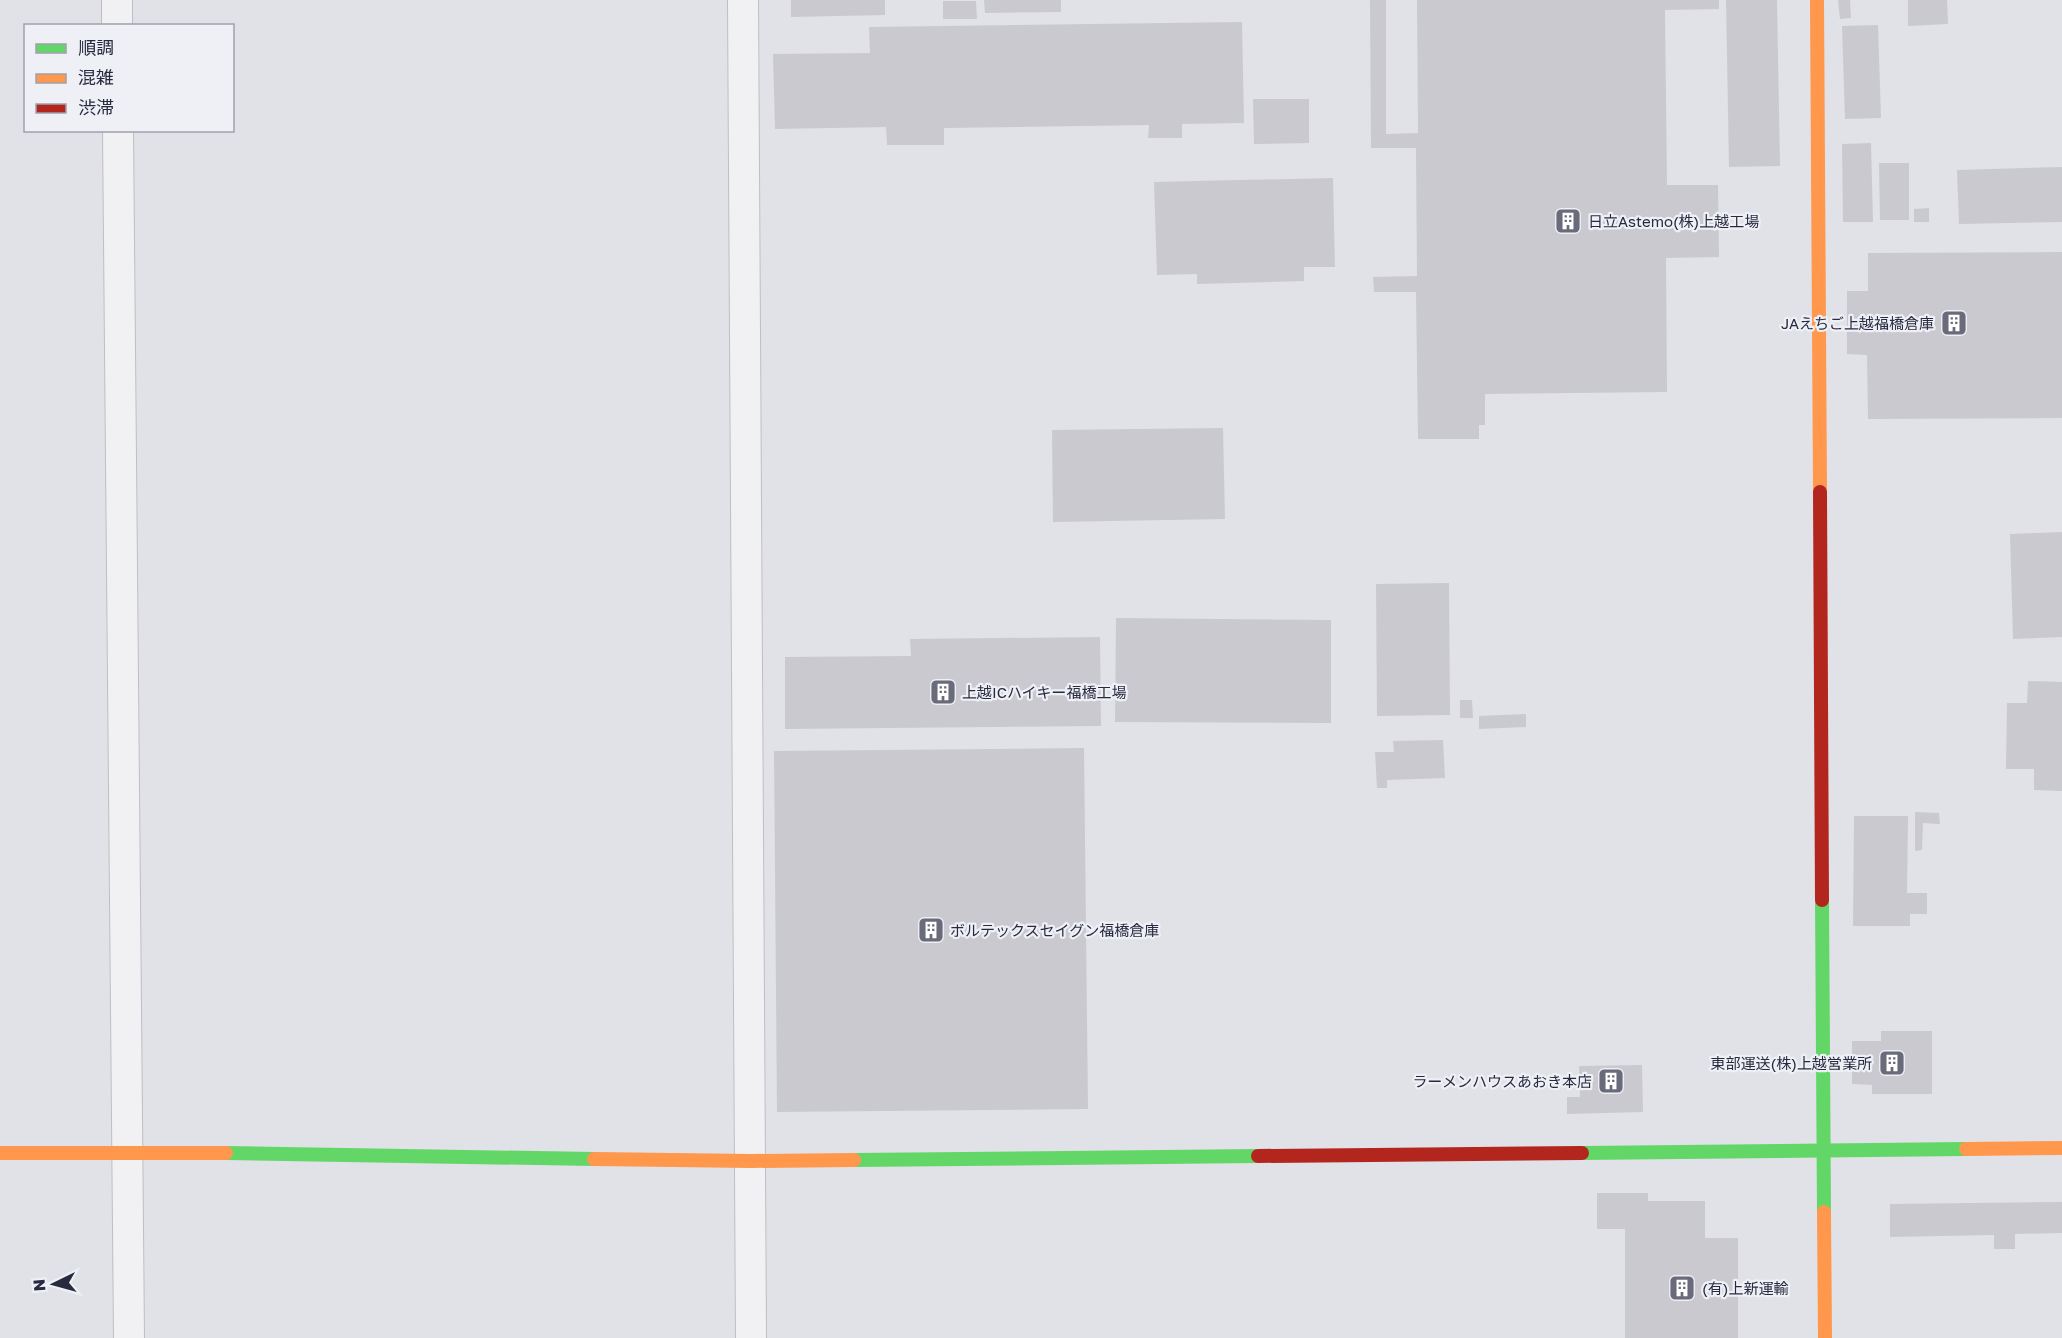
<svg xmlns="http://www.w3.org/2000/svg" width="2062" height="1338" font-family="'Golos Text','Noto Sans JP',sans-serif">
	<rect width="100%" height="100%" fill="#e1e2e7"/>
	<g fill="#c9c9cf">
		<polygon points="791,0 885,0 885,15 791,17"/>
		<polygon points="984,0 1061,0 1061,12 985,13"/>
		<polygon points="1370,0 1386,0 1386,134 1418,133 1417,0 1719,0 1719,9 1665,10 1667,185 1718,185 1719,257 1666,258 1667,392 1485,394 1485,425 1479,425 1479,439 1418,439 1416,292 1374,292 1373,277 1417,276 1416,148 1371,148"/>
		<polygon points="1726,0 1777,0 1780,166 1729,167"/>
		<polygon points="1838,0 1850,0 1851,18 1840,19"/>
		<polygon points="1908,0 1947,0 1948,24 1908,26"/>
		<polygon points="943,1 976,1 977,19 943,19"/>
		<polygon points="1242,22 1244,123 1182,124 1182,138 1148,138 1149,125 944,128 944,145 887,145 886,127 775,129 773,54 870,53 869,27"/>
		<polygon points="1878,25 1881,118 1845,119 1842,26"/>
		<polygon points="1253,99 1309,99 1309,143 1254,144"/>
		<polygon points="1871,143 1873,222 1843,222 1842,144"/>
		<polygon points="1879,163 1909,163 1909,220 1880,220"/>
		<polygon points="2062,167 2062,222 1959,224 1957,170"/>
		<polygon points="1333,178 1335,267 1304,267 1304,281 1197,284 1197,274 1157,275 1154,182"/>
		<polygon points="1929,208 1929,222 1914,222 1914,209"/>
		<polygon points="2062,252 2062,418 1868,419 1867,355 1847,354 1847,291 1868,291 1868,253"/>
		<polygon points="1223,428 1225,519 1053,522 1052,430"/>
		<polygon points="2062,532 2062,637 2013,639 2010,534"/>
		<polygon points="1449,583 1450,715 1377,716 1376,584"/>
		<polygon points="1116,618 1331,620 1331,723 1115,722"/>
		<polygon points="1100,637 1101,726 785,729 785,657 911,656 910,639"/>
		<polygon points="2028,681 2062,682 2062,791 2034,790 2034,769 2006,769 2007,703 2027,703"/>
		<polygon points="1460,700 1472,700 1473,718 1460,718"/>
		<polygon points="1526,714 1526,727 1479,729 1479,716"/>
		<polygon points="1443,740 1445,778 1387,780 1387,788 1377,788 1375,752 1394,752 1393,741"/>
		<polygon points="1084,748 1088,1109 777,1112 774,751"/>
		<polygon points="1915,812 1939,813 1940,824 1923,823 1922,850 1915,851"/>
		<polygon points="1854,816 1908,816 1907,893 1927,893 1927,914 1910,914 1910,926 1853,926"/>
		<polygon points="1881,1031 1932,1031 1932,1094 1872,1094 1872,1085 1852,1084 1852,1041 1881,1041"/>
		<polygon points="1642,1065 1643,1112 1567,1114 1567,1097 1580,1097 1579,1066"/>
		<polygon points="1597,1193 1648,1193 1648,1201 1705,1201 1705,1238 1738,1238 1738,1338 1625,1338 1625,1229 1597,1229"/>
		<polygon points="2062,1202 2062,1233 2015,1234 2015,1249 1994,1249 1994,1235 1890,1237 1890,1204"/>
	</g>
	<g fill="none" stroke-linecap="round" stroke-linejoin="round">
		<defs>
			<g id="street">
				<polyline points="117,0 117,26"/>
				<polyline points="743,0 751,1338"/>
				<polyline points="118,130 129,1338"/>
			</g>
		</defs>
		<use href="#street" stroke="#bebfc4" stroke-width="32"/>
		<use href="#street" stroke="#f1f1f3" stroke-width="30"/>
		<g stroke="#63d668" stroke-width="14">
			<polyline points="1822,900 1824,1212"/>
			<polyline points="226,1153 594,1159"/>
			<polyline points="1582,1153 1966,1149"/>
			<polyline points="854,1160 1258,1156"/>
		</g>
		<g stroke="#ff974d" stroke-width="14">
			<polyline points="1817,0 1820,492"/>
			<polyline points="1966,1149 2062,1148"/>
			<polyline points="0,1153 226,1153"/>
			<polyline points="594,1159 751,1161 854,1160"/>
			<polyline points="1824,1212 1825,1338"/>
		</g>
		<g stroke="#b3261e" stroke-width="14">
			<polyline points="1820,492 1822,900"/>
			<polyline points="1258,1156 1582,1153"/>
		</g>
	</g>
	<defs>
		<symbol id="building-square" viewBox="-11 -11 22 22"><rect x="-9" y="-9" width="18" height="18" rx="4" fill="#696b7a" stroke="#eff0f6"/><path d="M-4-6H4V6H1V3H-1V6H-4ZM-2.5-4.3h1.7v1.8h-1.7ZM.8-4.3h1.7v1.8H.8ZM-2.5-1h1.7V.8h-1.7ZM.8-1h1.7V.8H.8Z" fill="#fff"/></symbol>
	</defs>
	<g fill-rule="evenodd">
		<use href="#building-square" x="1553" y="206" width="30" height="30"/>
		<use href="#building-square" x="1939" y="308" width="30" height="30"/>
		<use href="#building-square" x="928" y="677" width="30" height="30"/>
		<use href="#building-square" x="916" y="915" width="30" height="30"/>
		<use href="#building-square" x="1877" y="1048" width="30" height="30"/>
		<use href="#building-square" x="1596" y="1066" width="30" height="30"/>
		<use href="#building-square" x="1667" y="1273" width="30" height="30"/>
	</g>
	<g text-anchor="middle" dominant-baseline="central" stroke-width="4.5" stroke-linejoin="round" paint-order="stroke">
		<g font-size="15" fill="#282b40" stroke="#eff0f6" text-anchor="start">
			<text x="1588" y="221">日立Astemo(株)上越工場</text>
			<text x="1934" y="323" text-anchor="end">JAえちご上越福橋倉庫</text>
			<text x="962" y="692">上越ICハイキー福橋工場</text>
			<text x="950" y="930">ボルテックスセイグン福橋倉庫</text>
			<text x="1872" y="1063" text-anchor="end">東部運送(株)上越営業所</text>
			<text x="1592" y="1081" text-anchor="end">ラーメンハウスあおき本店</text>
			<text x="1702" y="1288">(有)上新運輸</text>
		</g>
	</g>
	<rect x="24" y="24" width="210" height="108" fill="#eff0f6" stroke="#9fa1ad" stroke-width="1.5"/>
	<rect x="36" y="44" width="30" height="9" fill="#63d668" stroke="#9fa1ad" stroke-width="1.5"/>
	<text x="78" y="54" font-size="18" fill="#282b40">順調</text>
	<rect x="36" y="74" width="30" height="9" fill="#ff974d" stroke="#9fa1ad" stroke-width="1.5"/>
	<text x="78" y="84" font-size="18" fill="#282b40">混雑</text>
	<rect x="36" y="104" width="30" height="9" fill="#b3261e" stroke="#9fa1ad" stroke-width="1.5"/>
	<text x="78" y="114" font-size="18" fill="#282b40">渋滞</text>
	<g transform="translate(54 1284) rotate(265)" stroke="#eff0f6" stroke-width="4.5" paint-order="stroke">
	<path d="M0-4.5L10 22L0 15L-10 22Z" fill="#282b40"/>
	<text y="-9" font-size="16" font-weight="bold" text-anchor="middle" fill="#282b40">N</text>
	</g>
</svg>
